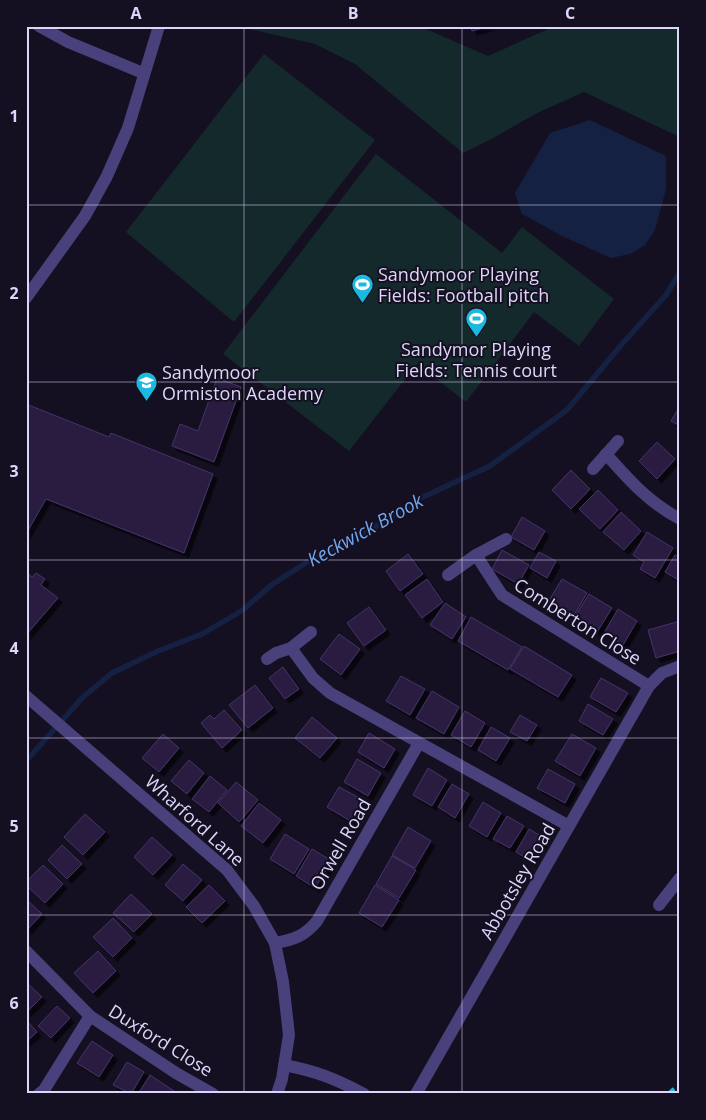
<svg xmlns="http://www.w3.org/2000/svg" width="706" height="1120" font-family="'Open Sans',sans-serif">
	<defs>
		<filter id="shadow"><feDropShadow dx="4.5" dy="4.5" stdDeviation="0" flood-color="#0009"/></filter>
	</defs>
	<rect width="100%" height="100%" fill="#151021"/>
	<g fill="#14292b">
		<polygon points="237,26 419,26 488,56 555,26 680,26 680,137 584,92 537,113 495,137 463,153 355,64 315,44"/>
		<polygon points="264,54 375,140 234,322 126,232"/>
		<polygon points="376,154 502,253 522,227 614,299 579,346 534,312 466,402 417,364 349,451 223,354"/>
	</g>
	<polygon fill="#142142" points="590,120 666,156 666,189 655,230 645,245 630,254 611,258 562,236 522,214 515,193 550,133"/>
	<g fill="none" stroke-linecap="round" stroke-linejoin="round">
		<polyline stroke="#142142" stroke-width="5.5" points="26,761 83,697 112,673 158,651 202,634 243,610 270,586 307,562 386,521 423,497 490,466 567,410 622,344 666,295 680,272"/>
	</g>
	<g fill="#291f40" stroke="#443369" filter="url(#shadow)">
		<polygon points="471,26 489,26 472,31"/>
		<polygon points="217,378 241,387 214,462 172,446 180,424 198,431"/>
		<polygon points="26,404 109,437 111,433 213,474 184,553 46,499 26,534"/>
		<polygon points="680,406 680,426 671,421"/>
		<polygon points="657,442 675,459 657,479 639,461"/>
		<polygon points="571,470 590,489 571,509 552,490"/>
		<polygon points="598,490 618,510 600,529 579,509"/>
		<polygon points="621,512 641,531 624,550 603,532"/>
		<polygon points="522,517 545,531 534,550 511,537"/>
		<polygon points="647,532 673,548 655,578 640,569 644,562 633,555"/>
		<polygon points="502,550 529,565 518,584 492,569"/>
		<polygon points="539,552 556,561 547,578 530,568"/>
		<polygon points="408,554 423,574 400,591 386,571"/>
		<polygon points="675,555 680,557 680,581 665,572"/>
		<polygon points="26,572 32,577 36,573 45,579 41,585 58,598 26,635"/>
		<polygon points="427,579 443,602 422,618 405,595"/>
		<polygon points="562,579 587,593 573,617 548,602"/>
		<polygon points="589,594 612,608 597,632 574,618"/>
		<polygon points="445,603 466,617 452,639 430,625"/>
		<polygon points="369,607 386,630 364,646 347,623"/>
		<polygon points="618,609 637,621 623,645 604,633"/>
		<polygon points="471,617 522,647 508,670 458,641"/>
		<polygon points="680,621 680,651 656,658 648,630"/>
		<polygon points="339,634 360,649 341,675 320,659"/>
		<polygon points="524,646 572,675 558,697 510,669"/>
		<polygon points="283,667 299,689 285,699 269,678"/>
		<polygon points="401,676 425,689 410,715 386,701"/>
		<polygon points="601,678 628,693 616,712 590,697"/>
		<polygon points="255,685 273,708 248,728 229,705"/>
		<polygon points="432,691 459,707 444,734 416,718"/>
		<polygon points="588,704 613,719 603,735 579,721"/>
		<polygon points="224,710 242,730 222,748 201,723 210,715 214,719"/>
		<polygon points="465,711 485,723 471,747 451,735"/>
		<polygon points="520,715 537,725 527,741 510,732"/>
		<polygon points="312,717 337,738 320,758 295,738"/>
		<polygon points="491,727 510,738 496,761 478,750"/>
		<polygon points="369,733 395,749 384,768 358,752"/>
		<polygon points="163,734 179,748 159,772 142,758"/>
		<polygon points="572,734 596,748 580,776 555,761"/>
		<polygon points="357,759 381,773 368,796 344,782"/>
		<polygon points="189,760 204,773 187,794 171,781"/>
		<polygon points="428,768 447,780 432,806 413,795"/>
		<polygon points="548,769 575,784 565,803 537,788"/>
		<polygon points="210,776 227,790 209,812 192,799"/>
		<polygon points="236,782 258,800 239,822 218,803"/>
		<polygon points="452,784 469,794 455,818 438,807"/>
		<polygon points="339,787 365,801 352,822 327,807"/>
		<polygon points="483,802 501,813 487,837 469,826"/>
		<polygon points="259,803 281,820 263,843 241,826"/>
		<polygon points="85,814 105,832 83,855 64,837"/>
		<polygon points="507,816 524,826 510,848 493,839"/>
		<polygon points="408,827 431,841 415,868 392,855"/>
		<polygon points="529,829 544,838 531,861 516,852"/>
		<polygon points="285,834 309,849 294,874 270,859"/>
		<polygon points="152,837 172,855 153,875 134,857"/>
		<polygon points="62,845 82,864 67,879 48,860"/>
		<polygon points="312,849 332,861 315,888 296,876"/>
		<polygon points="392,856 416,870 399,898 376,884"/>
		<polygon points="183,864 202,880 183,901 165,885"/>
		<polygon points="43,865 63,884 45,903 26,885 26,882"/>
		<polygon points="209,885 225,901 202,923 186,907"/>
		<polygon points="375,885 399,900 382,927 359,913"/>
		<polygon points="131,894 152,914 134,932 113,913"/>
		<polygon points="26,899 42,914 27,930 26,930"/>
		<polygon points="113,918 132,938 113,957 93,937"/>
		<polygon points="98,951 116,971 93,993 74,973"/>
		<polygon points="26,982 42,997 27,1012 26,1011"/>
		<polygon points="57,1006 70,1018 51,1038 38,1026"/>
		<polygon points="26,1020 37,1032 26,1042"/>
		<polygon points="92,1041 113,1055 99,1077 77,1063"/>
		<polygon points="127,1062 144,1072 131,1094 113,1085"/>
		<polygon points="150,1075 177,1093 177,1094 138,1094"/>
	</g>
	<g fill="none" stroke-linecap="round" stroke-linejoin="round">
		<g stroke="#49417b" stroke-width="12">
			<polyline points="39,26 68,42 143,73"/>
			<polyline points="26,298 85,216 107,176 128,128 159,26"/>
			<path d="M 606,454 C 629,480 648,502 680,519"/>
			<polyline points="593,469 618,441"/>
			<polyline points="506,539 476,555 502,595 649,686"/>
			<polyline points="448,575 476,555"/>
			<polyline points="291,648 313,678 330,693 569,826"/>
			<polyline points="267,659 276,653 291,648 311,632"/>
			<polyline points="26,696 227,870 254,906 275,943 283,982 289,1035 282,1079 277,1094"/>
			<polyline points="659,905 680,878"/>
			<path d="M 275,943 C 293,940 305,936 317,921 L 419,743"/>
			<polyline points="26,951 90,1016 176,1073 213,1094"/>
			<path d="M 284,1065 C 316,1071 336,1079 364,1094"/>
			<polyline points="39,1094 44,1090 90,1016"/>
			<polyline points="416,1094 649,686 662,673 680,666"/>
		</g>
		<polyline stroke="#1bb8e1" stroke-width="4" stroke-dasharray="8 6" stroke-linecap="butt" points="668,1094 680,1084"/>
	</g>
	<path fill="none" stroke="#ded6fa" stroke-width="1" stroke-opacity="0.55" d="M 244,26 L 244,1094M 462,26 L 462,1094M 26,205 L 680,205M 26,382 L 680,382M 26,560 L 680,560M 26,738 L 680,738M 26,915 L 680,915"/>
	<defs>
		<symbol id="stadium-pin" viewBox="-11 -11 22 30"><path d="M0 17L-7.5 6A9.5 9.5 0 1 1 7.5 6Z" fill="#1bb8e1" stroke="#151021"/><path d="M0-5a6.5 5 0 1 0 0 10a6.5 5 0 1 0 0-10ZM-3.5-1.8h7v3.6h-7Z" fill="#fff"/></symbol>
		<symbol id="school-pin" viewBox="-11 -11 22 30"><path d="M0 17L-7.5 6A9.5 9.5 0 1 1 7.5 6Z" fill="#1bb8e1" stroke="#151021"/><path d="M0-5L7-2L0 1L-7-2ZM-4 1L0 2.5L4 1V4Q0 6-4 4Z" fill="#fff"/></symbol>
	</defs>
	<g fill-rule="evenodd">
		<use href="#stadium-pin" x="350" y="272" width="25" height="34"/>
		<use href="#stadium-pin" x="464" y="306" width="25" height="34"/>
		<use href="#school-pin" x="134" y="370" width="25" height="34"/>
	</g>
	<g text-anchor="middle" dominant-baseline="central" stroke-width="4" stroke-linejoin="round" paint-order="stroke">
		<g font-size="18" fill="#ded6fa" stroke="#151021" text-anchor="start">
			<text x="378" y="274">Sandymoor Playing<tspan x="378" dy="21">Fields: Football pitch</tspan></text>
			<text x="476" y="349" text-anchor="middle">Sandymor Playing<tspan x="476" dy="21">Fields: Tennis court</tspan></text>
			<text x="162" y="372">Sandymoor<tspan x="162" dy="21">Ormiston Academy</tspan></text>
		</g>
		<g font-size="18" fill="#ded6fa" stroke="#151021">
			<text transform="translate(578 621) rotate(32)">Comberton Close</text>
			<text transform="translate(195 820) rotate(42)">Wharford Lane</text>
			<text transform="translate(340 844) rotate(-60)">Orwell Road</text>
			<text transform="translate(517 881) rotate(-60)">Abbotsley Road</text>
			<text transform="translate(161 1040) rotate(32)">Duxford Close</text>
		</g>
		<g font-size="19" font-style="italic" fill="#70a6ee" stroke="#151021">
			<text transform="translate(365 530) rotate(-29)">Keckwick Brook</text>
		</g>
	</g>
	<rect width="706" height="1120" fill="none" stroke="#151021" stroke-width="55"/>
	<rect x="28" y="28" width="650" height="1064" fill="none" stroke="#ded6fa" stroke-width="2"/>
	<g font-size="16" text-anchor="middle" font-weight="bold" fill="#ded6fa">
		<text x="136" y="19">A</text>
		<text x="353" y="19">B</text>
		<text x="570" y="19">C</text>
		<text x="14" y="122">1</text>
		<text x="14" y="299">2</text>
		<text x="14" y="477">3</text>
		<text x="14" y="654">4</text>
		<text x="14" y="832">5</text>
		<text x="14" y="1009">6</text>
	</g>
</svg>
